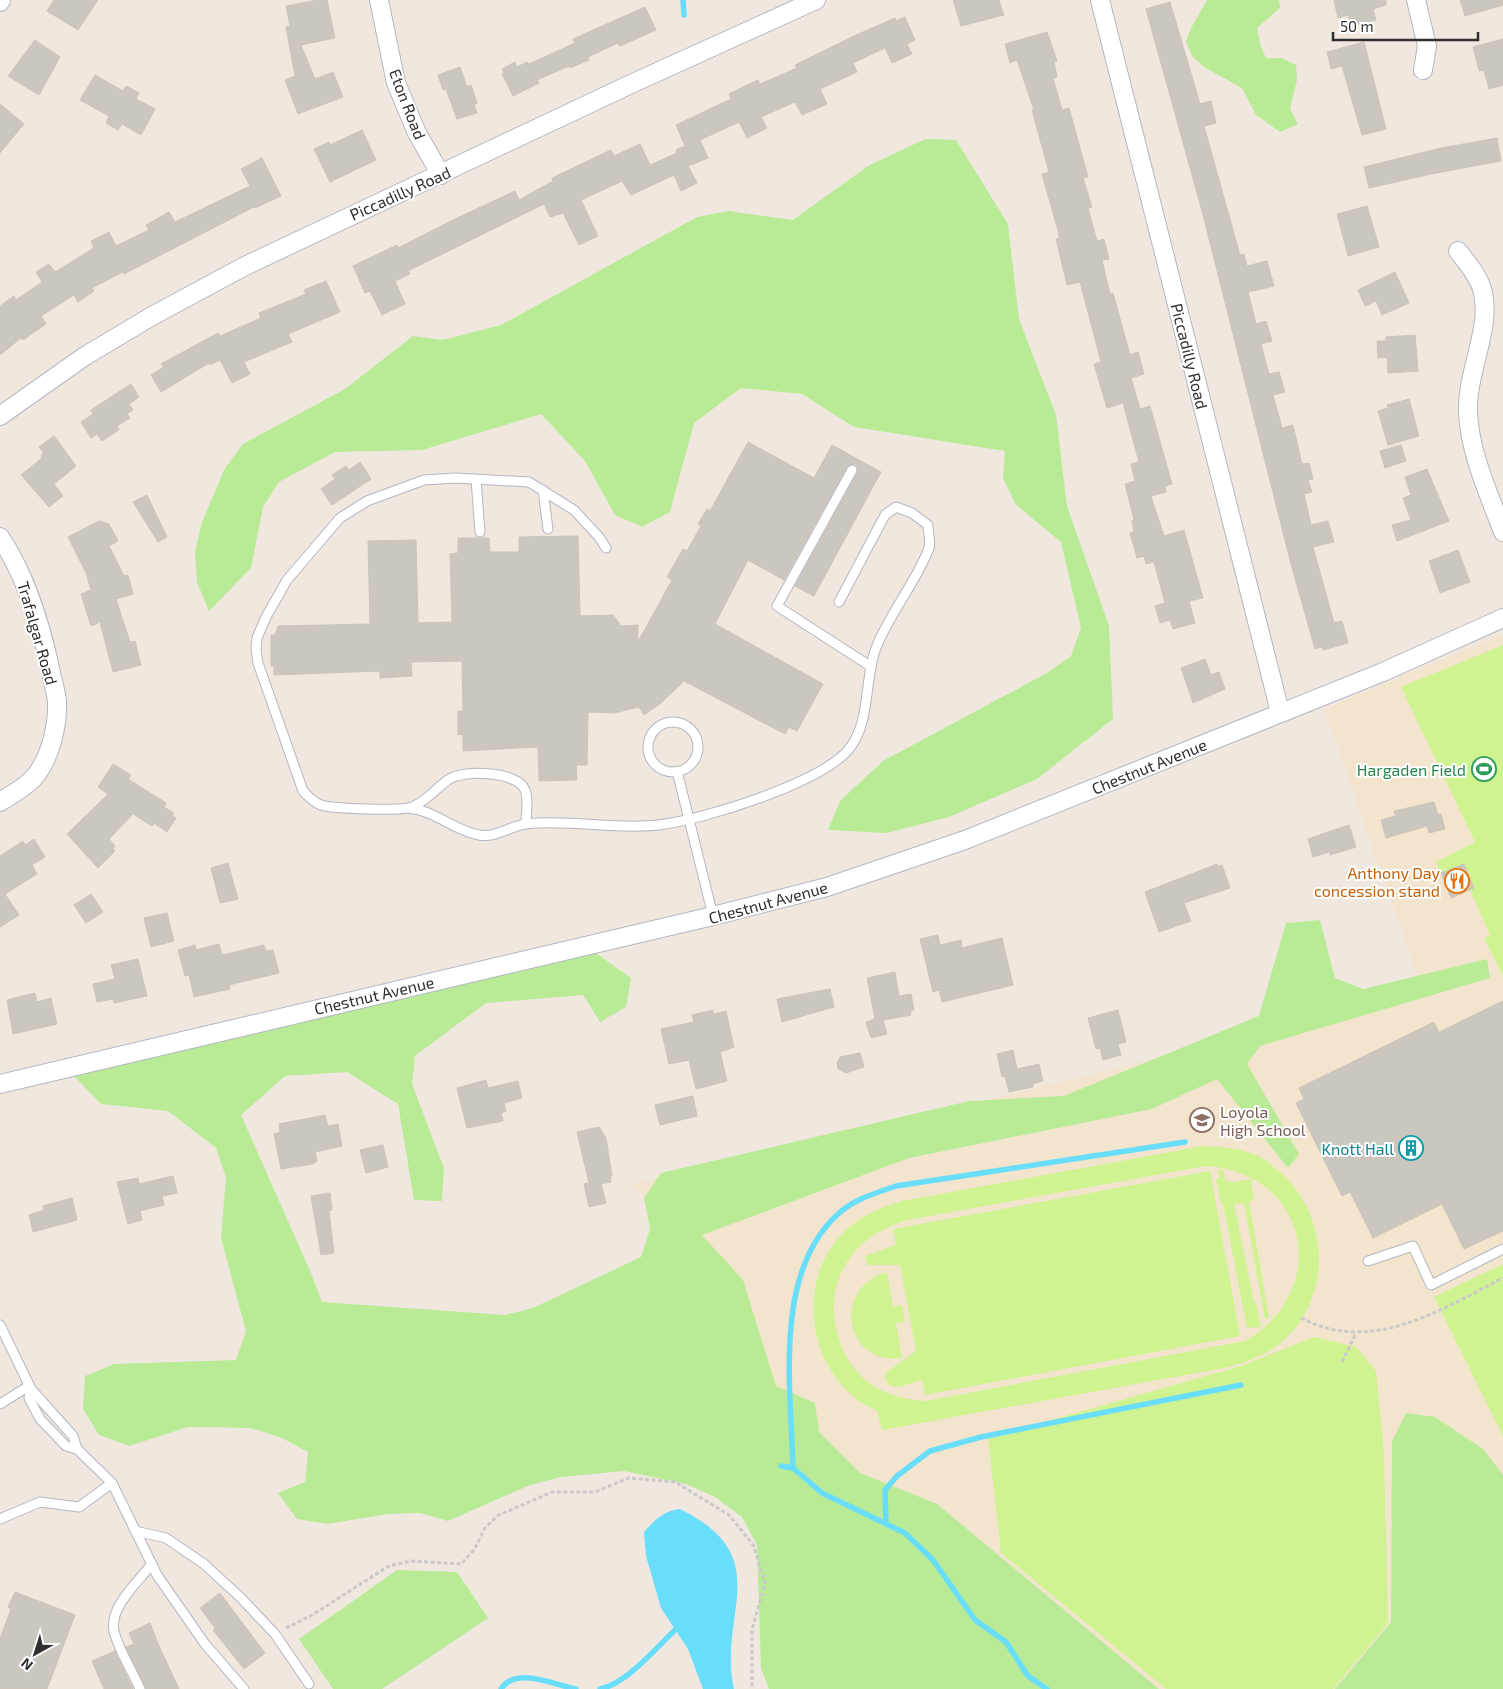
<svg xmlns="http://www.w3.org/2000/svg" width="1503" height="1689" font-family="'Exo 2',sans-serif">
	<rect width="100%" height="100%" fill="#f0e8df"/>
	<polygon fill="#f3e4ce" points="1503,634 1503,1689 1032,1689 771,1471 727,1276 630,1185 1424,995 1324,709"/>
	<g fill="#b9eb97">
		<polygon points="1207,0 1279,0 1280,8 1257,28 1260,44 1266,58 1282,58 1296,65 1297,80 1290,109 1298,124 1280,132 1256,115 1242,88 1204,67 1192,56 1186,42 1191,28"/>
		<polygon points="925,139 956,140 1008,224 1019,319 1056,415 1067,506 1109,626 1113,719 1037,779 949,817 887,833 828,830 840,801 883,761 1047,673 1071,656 1081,628 1061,542 1016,505 1003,478 1005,451 854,427 802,394 741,388 694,423 670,512 642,527 615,515 585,461 541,414 422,450 335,452 279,482 263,507 251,568 209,611 197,582 195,552 202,522 225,468 243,444 345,389 413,336 443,340 501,325 697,217 728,211 793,220 868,166"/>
		<polygon points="1320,920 1335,978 1363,989 1487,959 1490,978 1260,1046 1247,1064 1299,1154 1288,1168 1217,1079 1152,1109 909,1158 702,1235 743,1280 776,1386 815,1403 819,1432 860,1473 937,1504 1159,1689 769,1689 761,1668 757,1545 742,1517 715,1497 686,1484 624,1471 561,1477 530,1485 448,1521 420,1513 388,1514 327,1524 297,1519 278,1493 305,1482 308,1452 282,1438 251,1428 188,1427 129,1446 99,1435 83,1409 85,1376 114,1364 236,1360 246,1331 221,1238 226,1177 216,1148 168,1111 101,1104 74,1076 593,951 631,978 626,1007 600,1022 583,995 486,1003 415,1056 412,1084 444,1168 442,1201 414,1200 398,1104 347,1072 285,1076 241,1115 311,1273 322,1302 505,1315 533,1308 641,1257 650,1229 644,1198 661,1173 969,1101 1064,1096 1259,1016 1286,923"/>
		<polygon points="1406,1413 1435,1417 1483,1449 1503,1475 1503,1689 1335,1689 1391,1622 1392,1441"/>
		<polygon points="397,1570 457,1572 488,1618 382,1689 333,1689 299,1639"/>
	</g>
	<g fill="#d0f392" fill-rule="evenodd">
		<polygon points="1503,645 1503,976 1484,938 1490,935 1470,890 1451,898 1436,862 1475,842 1401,687"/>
		<path d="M 1203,1146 C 1221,1147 1239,1148 1256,1155 C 1266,1159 1275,1168 1283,1175 C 1329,1218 1332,1295 1285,1339 C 1269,1355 1245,1363 1224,1368 L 882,1430 L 877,1411 C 809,1381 791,1283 845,1231 C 861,1216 881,1207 902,1201 ZM 1206,1166 C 1308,1172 1333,1290 1245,1341 L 926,1401 C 912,1400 898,1398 885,1392 C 864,1383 847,1364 840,1342 C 819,1284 853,1232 913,1219 Z"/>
		<polygon points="1223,1169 1225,1181 1230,1180 1230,1183 1251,1179 1254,1200 1249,1202 1269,1318 1265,1319 1244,1203 1234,1204 1254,1303 1256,1303 1261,1327 1247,1328 1223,1204 1221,1204 1216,1179 1220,1178 1218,1170"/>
		<polygon points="1210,1171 1240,1336 925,1395 922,1380 899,1387 890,1386 885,1378 887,1372 916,1351 900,1265 867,1265 865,1256 896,1245 893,1229"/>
		<polygon points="1503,1264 1503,1436 1434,1297"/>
		<path d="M 887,1272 L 893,1307 L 902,1305 L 905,1322 L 896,1323 L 902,1358 C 844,1366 832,1287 887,1272 Z"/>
		<polygon points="1314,1337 1356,1347 1376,1371 1384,1453 1388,1623 1333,1689 1166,1689 1001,1553 988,1438 1241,1366"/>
	</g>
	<path fill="#69defb" d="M 680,1509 C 778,1557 717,1615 734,1689 L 703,1689 L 688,1649 L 661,1608 L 646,1556 L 644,1532 C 655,1520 663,1511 680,1509 Z"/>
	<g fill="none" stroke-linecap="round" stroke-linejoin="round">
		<g stroke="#69defb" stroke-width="5.5">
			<polyline points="683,0 684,15"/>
			<polyline points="781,1466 793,1468 822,1493 905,1533 933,1560 975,1620 1006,1642 1028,1676 1047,1689"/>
			<path d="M 793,1468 C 791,1388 773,1273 838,1214 C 854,1199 876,1193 896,1186 L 1185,1142"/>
			<polyline points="886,1524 885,1490 897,1476 930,1451 981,1437 1241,1385"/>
			<path d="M 501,1689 C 516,1666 554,1685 576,1689"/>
			<path d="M 600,1689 C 626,1684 655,1649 675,1630"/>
		</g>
	</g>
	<g fill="#cbc6be" stroke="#ccc4b8">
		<polygon points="54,0 98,0 78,30 47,11"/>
		<polygon points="318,0 327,0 335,38 301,45 315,79 333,72 343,97 298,114 285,80 295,76 286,27 290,26 286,6"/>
		<polygon points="953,0 999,0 1004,15 961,26"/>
		<polygon points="1334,0 1386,0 1386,5 1373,9 1376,20 1351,26 1348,15 1338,18"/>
		<polygon points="1460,0 1503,0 1503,5 1465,16"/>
		<polygon points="1170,2 1200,104 1211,101 1216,123 1204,126 1240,255 1244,254 1247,266 1267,261 1274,286 1248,292 1256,324 1266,321 1272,341 1261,344 1269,374 1279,372 1285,392 1273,395 1282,428 1293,425 1302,464 1309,463 1313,479 1308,480 1312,492 1304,494 1311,525 1328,521 1334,542 1313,547 1334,623 1342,621 1348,643 1323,650 1322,647 1315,649 1291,564 1202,211 1146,9"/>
		<polygon points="645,7 656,30 620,46 618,43 588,57 589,60 570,68 569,66 537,80 539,83 513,96 502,74 504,73 502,69 515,62 517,67 527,62 529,64 575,43 573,39"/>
		<polygon points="905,17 915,40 907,44 912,54 892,63 885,48 853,63 857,72 820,89 827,104 802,115 795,102 761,117 767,128 747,138 739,122 700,140 708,158 688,166 697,183 681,191 674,175 631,195 622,181 581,200 598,236 579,245 563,213 550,217 544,204 408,271 410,274 395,281 405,304 382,315 370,291 365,293 353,266 397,245 398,248 455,219 515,191 519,200 553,181 552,178 611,150 614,156 640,144 650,165 677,153 676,150 685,146 676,125 731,99 729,94 741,88 758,80 760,84 797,68 795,65 854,36 895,18 896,21"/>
		<polygon points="1047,32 1057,61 1054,61 1057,77 1053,78 1062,110 1069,108 1088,177 1083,178 1092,207 1088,208 1097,241 1104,239 1109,259 1102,260 1110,294 1113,293 1130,355 1138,352 1144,374 1131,378 1140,409 1150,406 1172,484 1165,486 1166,492 1151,496 1164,536 1184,530 1203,598 1189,601 1195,623 1173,629 1170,620 1160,623 1155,606 1165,603 1154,562 1146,564 1144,556 1137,558 1130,533 1134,532 1132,521 1134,520 1125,484 1135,481 1131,464 1139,462 1123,403 1107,408 1094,364 1101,362 1080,282 1067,285 1056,239 1059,239 1059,234 1042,174 1049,172 1032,110 1034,110 1017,60 1010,63 1005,44"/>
		<polygon points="1503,39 1503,85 1489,89 1484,70 1479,71 1473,47"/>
		<polygon points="35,40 60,57 39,95 8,76"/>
		<polygon points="1364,42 1386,129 1362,135 1342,66 1331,69 1327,52"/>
		<polygon points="460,67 467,87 471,85 477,103 474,105 477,113 457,119 446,89 443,90 438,75"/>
		<polygon points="95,75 123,91 126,86 139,93 136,99 155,109 141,135 122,124 118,130 106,123 109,116 80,100"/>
		<polygon points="0,104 24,124 0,153"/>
		<polygon points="362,130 376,160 330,182 314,149 329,142 330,145"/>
		<polygon points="1497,138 1501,161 1431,174 1369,188 1364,167 1441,148"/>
		<polygon points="262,158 281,196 255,208 254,207 124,274 123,272 92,288 94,291 78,302 74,295 41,316 46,324 23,340 21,338 0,355 0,306 14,296 16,300 42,282 36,272 49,264 55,272 94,248 91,241 109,232 116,246 149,230 146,225 169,212 175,222 250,186 241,169"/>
		<polygon points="1367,206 1379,247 1348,256 1337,214"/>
		<polygon points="1395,272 1409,303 1382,315 1376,301 1365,306 1358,290"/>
		<polygon points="326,281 340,312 288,334 292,342 244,362 250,374 232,383 220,360 210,365 209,363 161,392 151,375 164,367 161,364 218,333 220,336 261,318 259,313 306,294 304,290"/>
		<polygon points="1415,335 1418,371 1388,373 1387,357 1378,358 1377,341 1386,341 1386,337"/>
		<polygon points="131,384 139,397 129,404 133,410 127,414 130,418 117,426 119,430 102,441 97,434 91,438 81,422 93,414 91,410"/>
		<polygon points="1409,399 1419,436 1388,445 1378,411 1388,408 1387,405"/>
		<polygon points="54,436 76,466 54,484 63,496 49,507 21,475 42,458 41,455 44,453 39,447"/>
		<polygon points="748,442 814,478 832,445 881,472 814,596 795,586 857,473 858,467 855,464 847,467 784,580 748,560 715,624 823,684 797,731 789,727 785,734 684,681 661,703 644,715 639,707 614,713 588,712 587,765 576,765 577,780 539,781 538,747 463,751 463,734 458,735 458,711 463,711 462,661 411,662 412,676 380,678 380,671 274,675 274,666 271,666 271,635 275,635 278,626 370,624 368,541 416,540 418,623 452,622 450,554 458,553 458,538 489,538 490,552 519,552 519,537 578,536 580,616 613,615 621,626 638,625 638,642 672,580 667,577 683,549 687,551 701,526 698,524 707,509 710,511"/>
		<polygon points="1401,445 1406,461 1385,468 1380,451"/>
		<polygon points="360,462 371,479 332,505 321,489 335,479 332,475 346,466 349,470"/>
		<polygon points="1427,469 1449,521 1397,541 1392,525 1411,520 1403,498 1411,495 1405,477"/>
		<polygon points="147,495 167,537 158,542 133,502"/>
		<polygon points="99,521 109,524 118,541 109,546 124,576 128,575 133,594 116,599 130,642 135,641 141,665 113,672 100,622 91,626 81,594 91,590 86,573 68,537"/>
		<polygon points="1458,550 1470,582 1440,593 1429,561"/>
		<polygon points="1205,659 1211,675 1219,672 1225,689 1193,703 1181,668"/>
		<polygon points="113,764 131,775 128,779 166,803 164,807 174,813 172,816 176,818 167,832 154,823 152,826 133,814 109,839 115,846 113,849 115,851 98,868 67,834 108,794 98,787"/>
		<polygon points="1434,802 1438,815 1441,814 1445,829 1429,833 1427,826 1386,838 1381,820 1396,816 1394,811"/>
		<polygon points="1349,825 1356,847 1330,855 1330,852 1313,857 1308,839"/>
		<polygon points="34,839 45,857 32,865 37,874 5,894 19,915 0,927 0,856 23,841 25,845"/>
		<polygon points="228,863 238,899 220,903 211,868"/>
		<polygon points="1217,864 1218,867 1222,865 1230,888 1184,903 1191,921 1159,932 1145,892"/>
		<polygon points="1464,864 1474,888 1451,898 1441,873"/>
		<polygon points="91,894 103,912 86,923 74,905"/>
		<polygon points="167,913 174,941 151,947 144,918"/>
		<polygon points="938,935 940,945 961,940 962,948 1002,938 1013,985 942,1002 939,990 933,992 920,939"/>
		<polygon points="219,944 222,955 264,945 266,951 273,950 279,973 229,985 230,989 194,997 189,975 185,976 178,950 195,945 196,950"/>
		<polygon points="138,959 147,996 114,1003 113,999 97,1002 93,984 115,979 111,965"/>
		<polygon points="895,972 899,996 911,994 914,1010 910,1011 911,1015 883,1020 887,1034 871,1038 866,1022 875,1019 867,978"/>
		<polygon points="830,989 834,1007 782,1022 777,999"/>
		<polygon points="35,993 37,1002 51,998 57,1024 13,1034 7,1000"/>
		<polygon points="1503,1001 1503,1231 1464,1249 1442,1204 1373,1238 1350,1192 1342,1196 1296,1103 1304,1099 1299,1088 1434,1022 1439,1032"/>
		<polygon points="713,1010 713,1014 726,1011 734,1047 720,1052 727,1081 696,1089 689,1060 669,1064 661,1029 694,1022 692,1015"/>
		<polygon points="1118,1010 1126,1042 1118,1044 1121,1055 1103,1060 1100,1048 1096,1049 1088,1018"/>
		<polygon points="1013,1050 1017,1069 1039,1064 1043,1081 1033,1084 1033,1087 1009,1092 1005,1076 1002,1077 997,1054"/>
		<polygon points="860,1053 864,1067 846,1073 838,1069 837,1063 840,1057"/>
		<polygon points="486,1080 488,1088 518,1081 522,1098 504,1103 506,1111 501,1113 503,1121 467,1128 457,1088"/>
		<polygon points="693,1096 697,1116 660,1125 655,1105"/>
		<polygon points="325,1115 328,1126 338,1124 342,1146 315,1152 317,1161 313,1164 281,1169 274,1134 280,1132 279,1124"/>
		<polygon points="599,1127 606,1138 612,1176 610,1176 611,1182 601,1184 606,1203 589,1207 584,1184 589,1183 577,1132"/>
		<polygon points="383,1145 388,1167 366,1173 360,1150"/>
		<polygon points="173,1176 177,1193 162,1196 164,1205 140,1211 142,1220 128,1224 117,1182 138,1178 139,1184"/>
		<polygon points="330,1193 332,1210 329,1211 334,1253 321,1255 311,1196"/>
		<polygon points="72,1198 77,1220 33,1232 29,1215 44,1210 43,1206"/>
		<polygon points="15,1592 75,1615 47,1689 0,1689 0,1639 11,1609 8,1607"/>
		<polygon points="220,1593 265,1653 244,1669 213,1630 215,1628 200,1608"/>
		<polygon points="150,1623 159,1646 179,1689 146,1689 126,1647 134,1644 129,1633"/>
		<polygon points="115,1651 117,1656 133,1689 104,1689 92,1661"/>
	</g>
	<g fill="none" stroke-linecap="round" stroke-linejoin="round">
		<defs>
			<g id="service">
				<polyline points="852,470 777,606 870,666"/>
				<polyline points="476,479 480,532"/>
				<polyline points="543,490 548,529"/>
				<circle cx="673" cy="747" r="25"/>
				<polyline points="677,771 713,916"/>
				<path d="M 409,808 C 436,811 455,831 479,835 C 496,838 510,826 526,824 C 570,819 615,830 658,825 C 703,820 821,783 849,749 C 871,722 864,679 876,648 C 889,614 917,581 929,548 C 931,542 928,532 928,525 L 912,513 L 896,507 L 885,515 L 839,602"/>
				<path d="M 526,824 C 526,814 529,800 525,790 C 518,771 462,769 448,780 C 435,789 427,801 412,807 C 401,811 333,809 321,805 C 313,802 309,797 303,791 L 258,663 L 256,649 L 257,638 L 266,617 L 287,580 L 340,518 L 367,501 L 424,480 L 455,478 L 529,482 L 574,510 L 599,537 L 606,548"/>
				<polyline points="1368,1261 1413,1246 1431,1285 1503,1249"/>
				<polyline points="0,1325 31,1389 73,1436 77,1449"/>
				<polyline points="31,1389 29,1398 40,1419 66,1446 77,1449 112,1483 157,1575 205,1644 244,1689"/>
				<polyline points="0,1404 29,1386"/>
				<polyline points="0,1519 40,1502 79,1507 112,1483"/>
				<polyline points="135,1531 166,1538 204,1564 240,1597 275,1634 309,1684"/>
				<path d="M 140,1689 C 133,1672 118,1649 114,1631 C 109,1607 138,1582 152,1564"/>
			</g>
			<g id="minor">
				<polyline points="379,0 396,83 417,133 441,175"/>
				<polyline points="1100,0 1280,712"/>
				<polyline points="1416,0 1427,46 1423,70"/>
				<polyline points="0,2 1,0"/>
				<path d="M 1458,251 C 1467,263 1478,275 1482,289 C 1493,327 1466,372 1468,413 C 1470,454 1489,494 1503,532"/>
				<polyline points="0,416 85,356 152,316 245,266 631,84 816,0"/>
				<path d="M 0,537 C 26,576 40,622 50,668 C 52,679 56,691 57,702 C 58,724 51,753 39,771 C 30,785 14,793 0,802"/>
				<polyline points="0,1084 713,916 827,887 965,840 1383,672 1503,618"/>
			</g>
		</defs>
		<use href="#service" stroke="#b3b7c2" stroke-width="11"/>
		<use href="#minor" stroke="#b3b7c2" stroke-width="20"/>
		<g stroke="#c9c9c9" stroke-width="3" stroke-dasharray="4 2.5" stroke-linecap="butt">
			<path d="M 1301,1318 C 1372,1355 1440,1310 1503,1278"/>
			<polyline points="1342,1362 1356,1333"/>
			<polyline points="286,1628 312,1615 389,1566 411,1561 461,1564 474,1550 485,1528 497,1516 552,1492 595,1492 629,1478 675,1482 729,1515 754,1546 765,1583 752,1630 752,1689"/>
		</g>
		<use href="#service" stroke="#fff" stroke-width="9"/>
		<use href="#minor" stroke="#fff" stroke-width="18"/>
	</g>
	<defs>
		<symbol id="stadium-ring" viewBox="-11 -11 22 22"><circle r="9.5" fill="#fff" stroke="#2e9e5b" stroke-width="1.5"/><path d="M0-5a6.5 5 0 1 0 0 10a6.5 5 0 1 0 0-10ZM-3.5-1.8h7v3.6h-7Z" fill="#2e9e5b"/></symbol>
		<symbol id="restaurant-ring" viewBox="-11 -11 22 22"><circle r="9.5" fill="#fff" stroke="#e8710a" stroke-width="1.5"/><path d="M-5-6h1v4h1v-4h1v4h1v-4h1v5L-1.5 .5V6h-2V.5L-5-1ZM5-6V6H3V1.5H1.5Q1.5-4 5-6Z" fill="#e8710a"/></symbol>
		<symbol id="school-ring" viewBox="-11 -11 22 22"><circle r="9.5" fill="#fff" stroke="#8d6e63" stroke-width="1.5"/><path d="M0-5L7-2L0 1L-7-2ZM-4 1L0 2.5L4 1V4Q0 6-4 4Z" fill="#8d6e63"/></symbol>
		<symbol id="building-ring" viewBox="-11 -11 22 22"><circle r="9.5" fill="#fff" stroke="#0f9aa8" stroke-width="1.5"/><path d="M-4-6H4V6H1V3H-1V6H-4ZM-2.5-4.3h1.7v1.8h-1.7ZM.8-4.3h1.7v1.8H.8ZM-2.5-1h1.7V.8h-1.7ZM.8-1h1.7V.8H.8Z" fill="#0f9aa8"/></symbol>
	</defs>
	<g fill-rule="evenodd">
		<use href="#stadium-ring" x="1470" y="755" width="28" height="28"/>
		<use href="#restaurant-ring" x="1443" y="867" width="28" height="28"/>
		<use href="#school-ring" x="1188" y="1106" width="28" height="28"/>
		<use href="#building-ring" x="1397" y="1134" width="28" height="28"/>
	</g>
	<g text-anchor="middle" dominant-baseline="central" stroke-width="4" stroke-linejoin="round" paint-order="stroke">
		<g font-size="16" fill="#2e2e2e" stroke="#fff">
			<text transform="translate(408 104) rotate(69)">Eton Road</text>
			<text transform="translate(400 193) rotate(-24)">Piccadilly Road</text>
			<text transform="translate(1190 356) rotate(76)">Piccadilly Road</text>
			<text transform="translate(38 633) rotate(74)">Trafalgar Road</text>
			<text transform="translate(1149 766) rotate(-22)">Chestnut Avenue</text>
			<text transform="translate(768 902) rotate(-15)">Chestnut Avenue</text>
			<text transform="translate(374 995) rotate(-13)">Chestnut Avenue</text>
		</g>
		<g font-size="16" fill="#27864d" stroke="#fff" text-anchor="end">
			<text x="1466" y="769">Hargaden Field</text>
		</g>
		<g font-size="16" fill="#c56008" stroke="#fff" text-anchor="end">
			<text x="1440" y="872">Anthony Day<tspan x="1440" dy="18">concession stand</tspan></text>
		</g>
		<g font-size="16" fill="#785e54" stroke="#fff" text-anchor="start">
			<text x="1220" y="1111">Loyola<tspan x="1220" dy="18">High School</tspan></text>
		</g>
		<g font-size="16" fill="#0d838f" stroke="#fff" text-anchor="end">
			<text x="1394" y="1148">Knott Hall</text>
		</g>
	</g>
	<g transform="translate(35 1654) rotate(219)" stroke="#ffffff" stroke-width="4" paint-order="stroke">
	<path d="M0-4L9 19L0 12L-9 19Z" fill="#2e2e2e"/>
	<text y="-8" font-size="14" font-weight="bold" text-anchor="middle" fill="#2e2e2e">N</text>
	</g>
	<path d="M1333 32v8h145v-8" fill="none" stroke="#2e2e2e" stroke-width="2.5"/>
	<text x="1340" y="32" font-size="15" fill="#2e2e2e" stroke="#ffffff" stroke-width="4" paint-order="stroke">50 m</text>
</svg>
